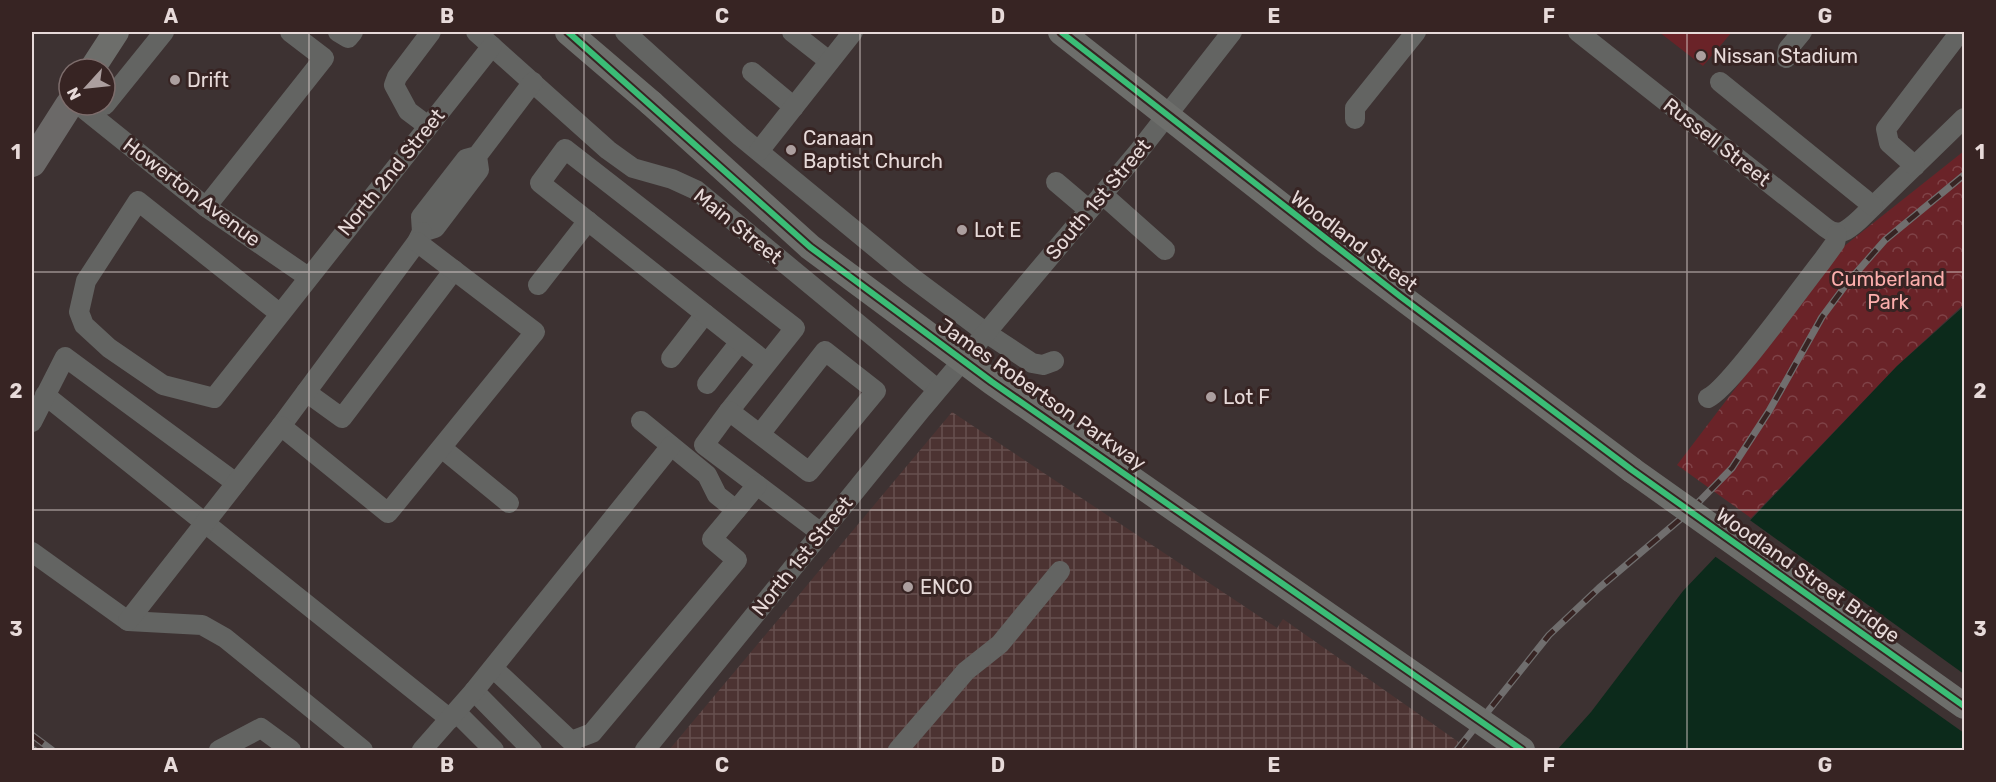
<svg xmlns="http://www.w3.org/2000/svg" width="1996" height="782" font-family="Rubik,sans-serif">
	<defs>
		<pattern id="industrial-grid" width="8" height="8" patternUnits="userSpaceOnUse" patternTransform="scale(1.5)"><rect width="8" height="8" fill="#4c3332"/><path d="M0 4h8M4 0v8" fill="none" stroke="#66504f"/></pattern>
		<pattern id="forest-crowns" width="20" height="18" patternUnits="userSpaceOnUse" patternTransform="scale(1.5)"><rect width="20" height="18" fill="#6a2328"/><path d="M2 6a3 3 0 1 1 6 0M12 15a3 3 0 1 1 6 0" fill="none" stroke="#7f4247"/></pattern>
	</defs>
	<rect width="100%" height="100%" fill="#3d3232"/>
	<polygon fill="url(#industrial-grid)" points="952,412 1277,628 1283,619 1470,750 669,750"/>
	<polygon fill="url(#forest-crowns)" points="1964,151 1964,304 1897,366 1751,518 1677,465 1843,247"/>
	<polygon fill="#6a2328" points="1659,32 1732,32 1703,66"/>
	<polygon fill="#0c2a1b" points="1964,306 1964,750 1557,750 1591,712 1683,591 1897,366"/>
	<polygon fill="#3d3232" points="1747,518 1964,674 1964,733 1713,555"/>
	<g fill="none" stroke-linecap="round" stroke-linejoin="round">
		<g stroke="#636462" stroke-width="20">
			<polyline points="338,32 348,38 353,32"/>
			<polyline points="476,32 608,150 633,168 672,179 696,190 937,389"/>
			<polyline points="625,32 740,136 910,276 985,332 1032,363 1043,365 1054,361"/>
			<polyline points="792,32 829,61"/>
			<path d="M 1578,32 L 1826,228 C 1839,238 1848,230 1859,220 L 1964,118"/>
			<polyline points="1786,58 1788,49 1802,32"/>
			<polyline points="752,72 794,107"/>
			<polyline points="1720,82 1873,206"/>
			<polyline points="79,105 206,207 308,277"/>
			<polyline points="105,105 164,32"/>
			<polyline points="1355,119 1355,108 1416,32"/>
			<polyline points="428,126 408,111 394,85 397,77 431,32"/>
			<polyline points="759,151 853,32"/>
			<polyline points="477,156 479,170 435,228 422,232 421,217 466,159 477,156 533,82"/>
			<polyline points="1915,166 1889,143 1886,129 1960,32"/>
			<polyline points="1056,182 1089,210"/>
			<polyline points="1102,194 1165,250"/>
			<polyline points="206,207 324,58 290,32"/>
			<polyline points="538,285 588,221"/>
			<polyline points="279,313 138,201 86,281 79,312 84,325 109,348 163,385 214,398 492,46"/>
			<polyline points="671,358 705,314"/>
			<polyline points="707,384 740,342"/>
			<polyline points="306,392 342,418 454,270"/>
			<polyline points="45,395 450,719"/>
			<path d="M 1708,398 C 1729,389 1802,286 1822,261 L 1835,243 L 1837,234"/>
			<polyline points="729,411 795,328 565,149 540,183 767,363"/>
			<polyline points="641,421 707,475 717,495 736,510"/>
			<polyline points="32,422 65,357 236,483"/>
			<polyline points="281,426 417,242 422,232"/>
			<polyline points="760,434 825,351 876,391 809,472 729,411 704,445 821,533"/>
			<polyline points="443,449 509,503"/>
			<polyline points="32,552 128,621 202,625 225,638 363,750"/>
			<polyline points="128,621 281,426 388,513 535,332 417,242"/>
			<polyline points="493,668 571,741 592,733 737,560 712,539 757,485"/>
			<polyline points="474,691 532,750"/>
			<polyline points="456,712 494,750"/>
			<polyline points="219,750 261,728 291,750"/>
			<polyline points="422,750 474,691 671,446"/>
			<polyline points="645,750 920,411 1139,151 1232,32"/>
			<polyline points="898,750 966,671 1000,644 1060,571"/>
		</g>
		<g stroke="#6d6e6b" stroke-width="26">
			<polyline points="568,32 651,103"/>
			<polyline points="1061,32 1325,240 1632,470"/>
			<polyline points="92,69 116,32"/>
		</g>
		<polyline stroke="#6b6968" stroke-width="28" points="32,163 69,105"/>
		<defs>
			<g id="rail">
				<polyline points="32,735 52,750"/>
				<polyline points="32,749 34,750"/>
				<polyline points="1457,750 1549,635 1599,588 1691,510 1732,468 1769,411 1822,317 1848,282 1885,240 1964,175"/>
			</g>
		</defs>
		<use href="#rail" stroke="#706e6e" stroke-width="7"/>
		<use href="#rail" stroke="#372423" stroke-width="4.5" stroke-dasharray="14" stroke-linecap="butt"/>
		<g stroke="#6d6e6b" stroke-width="26">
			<polyline points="651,103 810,247 992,382 1522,750"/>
			<polyline points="1632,470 1964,706"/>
		</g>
		<defs>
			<g id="cycleway">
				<polyline points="568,32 810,247 992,382 1522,750"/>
				<polyline points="1061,32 1401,297 1632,470 1964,706"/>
			</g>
		</defs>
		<use href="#cycleway" stroke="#372423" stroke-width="10"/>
		<use href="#cycleway" stroke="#3abd76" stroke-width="6"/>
	</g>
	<path fill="none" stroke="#e7dad9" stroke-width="1.5" stroke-opacity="0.55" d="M 309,32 L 309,750M 584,32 L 584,750M 860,32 L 860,750M 1136,32 L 1136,750M 1412,32 L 1412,750M 1687,32 L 1687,750M 32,272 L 1964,272M 32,510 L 1964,510"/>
	<g fill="#ac9f9f" stroke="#372423" stroke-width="2">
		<circle cx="1701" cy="56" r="6"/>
		<circle cx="175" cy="80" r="6"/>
		<circle cx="791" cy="150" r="6"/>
		<circle cx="962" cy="230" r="6"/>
		<circle cx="1211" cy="397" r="6"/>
		<circle cx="908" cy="587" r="6"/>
	</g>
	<g text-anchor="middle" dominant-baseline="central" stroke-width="6" stroke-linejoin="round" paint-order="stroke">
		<g font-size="20" fill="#e7dad9" stroke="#372423" text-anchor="start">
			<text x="1713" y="56">Nissan Stadium</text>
			<text x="187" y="80">Drift</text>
			<text x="803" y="138">Canaan<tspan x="803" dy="23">Baptist Church</tspan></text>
			<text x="974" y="230">Lot E</text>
			<text x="1223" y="397">Lot F</text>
			<text x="920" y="587">ENCO</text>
		</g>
		<g font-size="20" fill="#e7dad9" stroke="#372423">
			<text transform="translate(1717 142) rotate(38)">Russell Street</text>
			<text transform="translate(391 172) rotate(-51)">North 2nd Street</text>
			<text transform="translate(192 192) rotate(37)">Howerton Avenue</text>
			<text transform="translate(1098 199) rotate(-50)">South 1st Street</text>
			<text transform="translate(738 226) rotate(39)">Main Street</text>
			<text transform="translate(1354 241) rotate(37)">Woodland Street</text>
			<text transform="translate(1042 394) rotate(35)">James Robertson Parkway</text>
			<text transform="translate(802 556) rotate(-51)">North 1st Street</text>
			<text transform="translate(1808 575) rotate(35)">Woodland Street Bridge</text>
		</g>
		<g font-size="20" fill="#fcaeac" stroke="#372423">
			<text x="1888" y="279">Cumberland<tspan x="1888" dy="23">Park</tspan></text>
		</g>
	</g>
	<rect width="1996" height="782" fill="none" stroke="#372423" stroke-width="66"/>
	<g transform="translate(87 87) rotate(243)"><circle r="28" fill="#372423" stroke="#7d6d6c" stroke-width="1.5"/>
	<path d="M0-4.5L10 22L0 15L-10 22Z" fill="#ac9f9f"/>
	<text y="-9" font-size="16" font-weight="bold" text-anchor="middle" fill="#e7dad9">N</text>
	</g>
	<rect x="33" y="33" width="1930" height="716" fill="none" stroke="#e7dad9" stroke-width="2"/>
	<g font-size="20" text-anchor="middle" font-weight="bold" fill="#e7dad9">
		<text x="171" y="23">A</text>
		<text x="447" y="23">B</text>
		<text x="722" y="23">C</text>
		<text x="998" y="23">D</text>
		<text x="1274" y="23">E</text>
		<text x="1549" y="23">F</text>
		<text x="1825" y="23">G</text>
		<text x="16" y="159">1</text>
		<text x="1980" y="159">1</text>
		<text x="16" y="398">2</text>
		<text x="1980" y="398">2</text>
		<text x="16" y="636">3</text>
		<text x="1980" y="636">3</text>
		<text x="171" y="772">A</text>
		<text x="447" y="772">B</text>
		<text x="722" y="772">C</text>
		<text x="998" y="772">D</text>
		<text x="1274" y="772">E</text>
		<text x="1549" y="772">F</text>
		<text x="1825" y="772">G</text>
	</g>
</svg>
